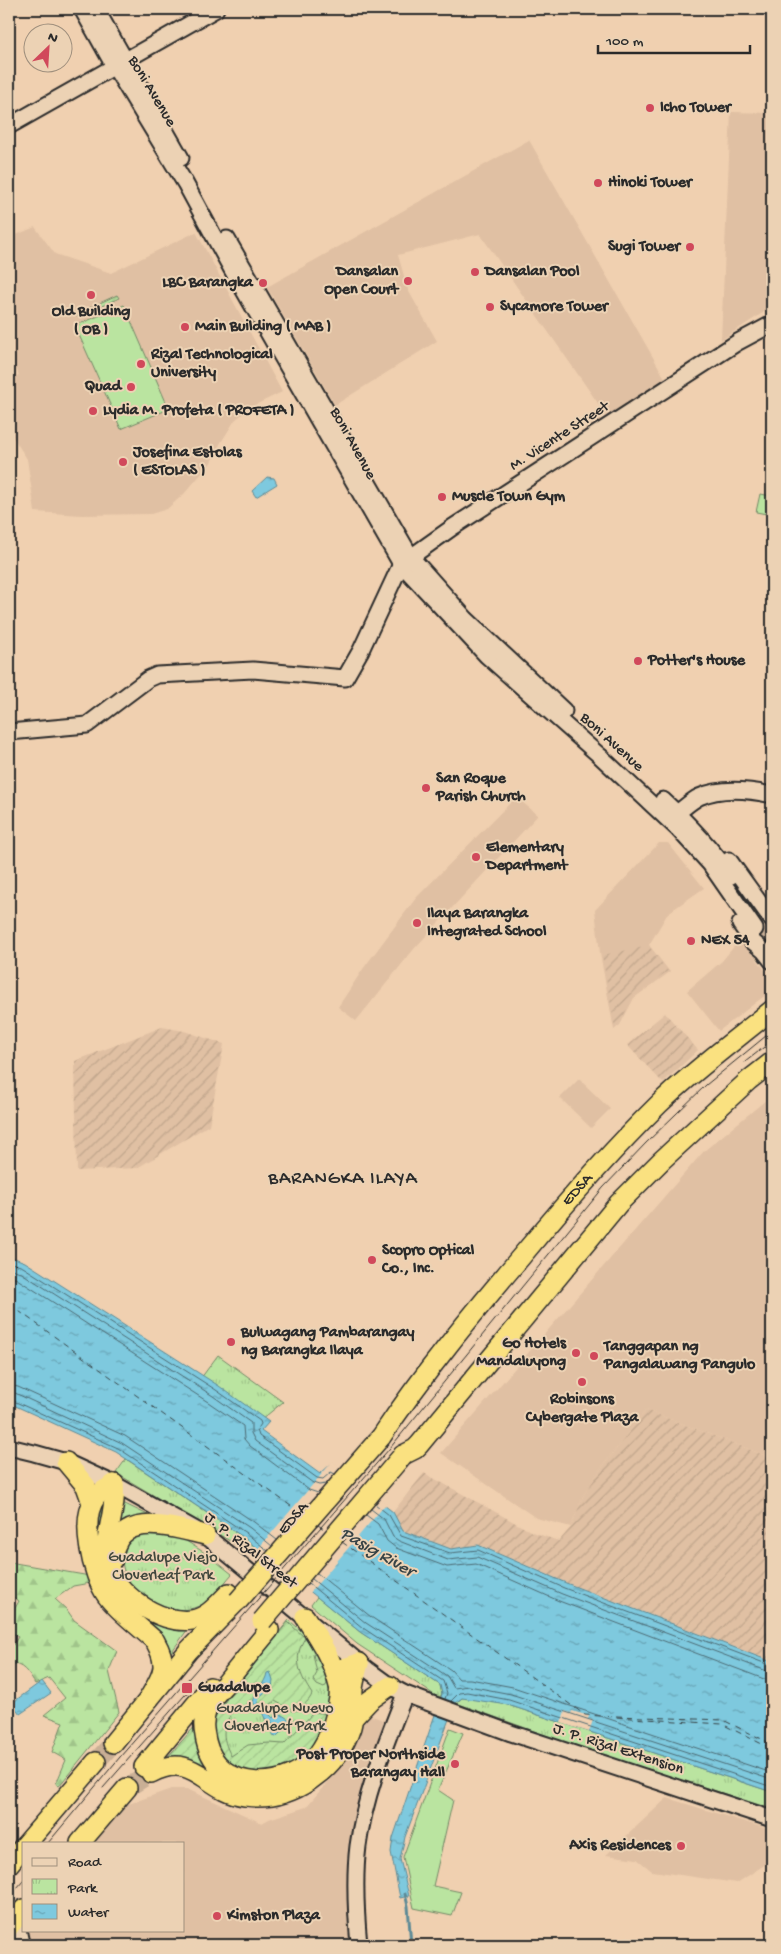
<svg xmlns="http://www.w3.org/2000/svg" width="781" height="1954" font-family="'Gochi Hand',sans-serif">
	<defs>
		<pattern id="industrial-furrows" width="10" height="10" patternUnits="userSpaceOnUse" patternTransform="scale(1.25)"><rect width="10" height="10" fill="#e0c0a3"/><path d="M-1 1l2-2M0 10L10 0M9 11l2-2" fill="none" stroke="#c0a58c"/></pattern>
		<pattern id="forest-firs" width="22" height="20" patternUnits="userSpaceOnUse" patternTransform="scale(1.25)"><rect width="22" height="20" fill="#bae4a0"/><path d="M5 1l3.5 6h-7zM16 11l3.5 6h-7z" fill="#a0c48a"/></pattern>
		<pattern id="park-tufts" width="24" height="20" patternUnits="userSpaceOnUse" patternTransform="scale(1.25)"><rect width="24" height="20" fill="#bae4a0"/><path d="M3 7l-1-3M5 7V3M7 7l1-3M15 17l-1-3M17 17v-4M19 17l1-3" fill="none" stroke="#a0c48a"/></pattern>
		<pattern id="garden-furrows" width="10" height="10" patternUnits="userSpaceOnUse" patternTransform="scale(1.25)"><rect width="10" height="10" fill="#bae4a0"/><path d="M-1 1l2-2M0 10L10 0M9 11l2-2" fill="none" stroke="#a0c48a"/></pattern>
		<pattern id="water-ripples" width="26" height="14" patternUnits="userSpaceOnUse" patternTransform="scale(1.25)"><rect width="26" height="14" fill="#7ec9de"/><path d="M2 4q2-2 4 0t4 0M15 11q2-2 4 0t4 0" fill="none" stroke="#67a3b4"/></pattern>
	</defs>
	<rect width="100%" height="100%" fill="#f0d0b0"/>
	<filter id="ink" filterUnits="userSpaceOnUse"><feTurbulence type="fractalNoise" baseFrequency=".02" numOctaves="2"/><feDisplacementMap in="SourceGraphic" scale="10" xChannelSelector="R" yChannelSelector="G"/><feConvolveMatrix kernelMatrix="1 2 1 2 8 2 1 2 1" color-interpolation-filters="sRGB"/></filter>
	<g filter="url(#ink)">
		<g fill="#e0c0a3">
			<polygon points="731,112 772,113 772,307 721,340"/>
			<polygon points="529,140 666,380 609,419 480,234 398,255 408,290 437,341 335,405 267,287"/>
			<polygon points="35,227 55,254 111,273 196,232 282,392 251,407 235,420 220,444 210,464 184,494 167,509 151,514 82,515 35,512 27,459 9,431 9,379 19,375 9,353 9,238"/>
			<polygon points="516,797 538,815 414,949 356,1021 338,1007 363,969 416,898"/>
			<polygon points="659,843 668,843 704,888 668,913 649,945 670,972 634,998 620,1025 614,1030 600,953 595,910"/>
			<polygon points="741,938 772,980 772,990 719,1031 687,991 722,961"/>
			<polygon points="579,1079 610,1109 591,1128 560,1098"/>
			<polygon points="772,1095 772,1458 646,1410 600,1470 583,1496 571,1527 536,1518 441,1453 704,1151"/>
			<polygon points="369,1715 384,1720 352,1839 354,1945 9,1945 9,1938 24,1920 24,1930 184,1930 184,1843 91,1843 123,1806 171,1789 187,1789 262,1823 269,1819 306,1807 338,1770 353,1734"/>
			<polygon points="667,1798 772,1830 772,1860 737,1883 652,1871 637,1859 606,1855"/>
		</g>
		<g fill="url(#industrial-furrows)">
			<polygon points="649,946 668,971 633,995 621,1022 615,1028 602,955"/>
			<polygon points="665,1013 698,1050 663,1083 627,1045"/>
			<polygon points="162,1027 184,1031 224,1044 209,1125 137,1168 77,1171 75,1061"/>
			<polygon points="646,1410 772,1458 772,1662 566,1583 478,1545 451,1549 403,1531 393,1512 424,1473 532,1532 559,1541 571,1527 583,1496 600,1470"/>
		</g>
		<g fill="#bae4a0" stroke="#728866">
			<polygon points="124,305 169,409 121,429 75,326"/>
			<polygon points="760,494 772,496 772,515 756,512"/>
			<path d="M 106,1496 L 110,1496 C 108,1509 103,1522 102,1535 C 97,1589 138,1625 190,1626 L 170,1654 C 167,1648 164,1642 160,1637 C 153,1628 142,1622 134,1614 C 101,1587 93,1565 95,1523 C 95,1512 95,1501 106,1496 Z"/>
			<polygon points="119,1501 156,1519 114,1536"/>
			<polygon points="450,1728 463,1733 438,1790 453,1800 433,1886 461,1892 452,1916 414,1908 403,1857"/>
		</g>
		<path fill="url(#forest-firs)" stroke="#728866" d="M 9,1562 L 90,1576 L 90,1583 L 73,1586 L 55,1599 L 67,1610 L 74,1620 L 117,1651 L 109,1671 L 119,1712 L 59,1786 L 56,1784 L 66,1760 L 52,1752 L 63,1722 L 44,1715 L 65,1698 L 49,1678 L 35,1684 C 28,1672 23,1664 9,1663 L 9,1651 L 18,1637 L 9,1630 L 9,1619 L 19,1601 L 9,1594 Z"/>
		<g fill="url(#park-tufts)" stroke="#728866">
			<polygon points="218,1355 283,1402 261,1420 201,1378"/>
			<polygon points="126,1459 243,1537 257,1549 250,1553 116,1473"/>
			<path d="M 146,1530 L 183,1539 L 208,1555 L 232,1574 C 222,1585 213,1600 199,1606 C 171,1619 129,1597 123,1567 C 121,1557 124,1549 127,1540 Z"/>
			<polygon points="317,1597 360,1632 440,1685 442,1694 439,1698 357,1644 311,1605"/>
			<path d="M 289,1620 L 306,1635 L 322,1656 L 332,1691 L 324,1734 L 235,1769 L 210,1733 C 220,1694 264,1651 289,1620 Z"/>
			<polygon points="467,1697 508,1705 772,1792 772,1809 581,1748 456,1703 462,1698"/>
		</g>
		<g fill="url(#garden-furrows)" stroke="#728866">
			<polygon points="117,295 119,298 78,317 76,314"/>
			<path d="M 288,1622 L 305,1638 C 292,1658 300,1676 312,1694 C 309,1702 304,1703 300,1710 L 293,1711 L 275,1701 L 269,1706 L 267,1714 L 253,1703 L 248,1704 L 247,1708 L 239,1711 L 236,1708 C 221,1726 221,1736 231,1756 L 248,1745 L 269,1743 L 284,1744 L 314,1712 L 327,1714 L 324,1734 L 300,1764 L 260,1776 L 235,1769 L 213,1745 L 211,1726 L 216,1714 L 245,1674 Z"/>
			<polygon points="313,1654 318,1655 324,1669 327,1684 324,1688 317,1685 313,1680 317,1673"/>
			<polygon points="344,1718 273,1790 165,1760 197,1724 201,1749 272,1787"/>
		</g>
		<g fill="url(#water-ripples)" stroke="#5d8a96">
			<polygon points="267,477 274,478 277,484 256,497 252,491"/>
			<polygon points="9,1256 25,1262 219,1386 269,1422 261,1431 320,1474 331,1464 393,1512 403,1531 451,1549 478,1545 566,1583 772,1662 772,1792 508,1705 462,1698 455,1703 405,1837 400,1859 409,1896 400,1898 391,1852 393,1838 442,1694 440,1685 360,1632 243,1537 116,1452 9,1403"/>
			<path d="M 270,1672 L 273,1681 L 272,1687 L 259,1697 L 258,1703 L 273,1718 L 276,1714 L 279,1713 L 290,1720 L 292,1725 L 285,1728 L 276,1737 L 273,1736 L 273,1723 L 265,1719 L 261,1709 L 253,1703 C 255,1691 265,1684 267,1673 Z"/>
			<polygon points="42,1681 51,1693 20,1714 12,1703"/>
		</g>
		<g fill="#f0d0b0">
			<polygon points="332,1462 386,1504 309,1594 256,1551"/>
			<polygon points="565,1711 571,1713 572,1711 589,1716 588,1719 593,1720 589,1732 561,1723"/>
		</g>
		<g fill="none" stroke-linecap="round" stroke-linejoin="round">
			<g stroke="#4c6a73" stroke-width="1">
				<polyline points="9,1262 23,1267 216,1390 260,1421 261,1424 257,1430 259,1436 317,1478 323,1479 331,1472 335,1474"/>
				<polyline points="9,1268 20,1272 213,1396 251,1423 251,1433 255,1441 313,1483 319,1485 326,1484"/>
				<polyline points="9,1276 17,1279 208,1402 243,1426 244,1439 250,1446 309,1490 318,1493"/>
				<polyline points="9,1385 18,1387 125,1436 254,1522 277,1540"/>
				<polyline points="9,1392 15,1393 122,1443 250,1528 272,1546"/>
				<polyline points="9,1399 118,1448 246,1533 268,1551"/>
				<polyline points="375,1504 389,1515 401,1536 450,1553 478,1550 564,1588 772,1666"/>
				<polyline points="371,1509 384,1519 393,1537 399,1541 448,1560 477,1557 562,1594 772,1673"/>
				<polyline points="366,1515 378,1524 387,1541 396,1548 447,1567 476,1564 559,1601 764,1679 772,1680"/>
				<polyline points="317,1573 371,1617 451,1670 459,1679 470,1679 513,1687 772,1773"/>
				<polyline points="312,1579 366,1623 447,1676 454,1688 469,1686 511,1694 772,1780"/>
				<polyline points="308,1583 363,1628 443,1681 447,1693 445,1699"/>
				<polyline points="451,1701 459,1693 467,1692 509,1700 772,1787"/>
			</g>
			<polyline stroke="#5d8a96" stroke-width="3" points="405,1894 408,1906 411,1945"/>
			<g stroke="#374346" stroke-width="1" stroke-dasharray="6 5" stroke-linecap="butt">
				<polyline points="9,1304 302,1514"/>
				<polyline points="318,1525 327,1531"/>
				<polyline points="342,1542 585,1715 722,1724 772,1749"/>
				<polyline points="616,1716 723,1720 772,1744"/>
			</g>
			<polyline stroke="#c9af95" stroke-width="15" stroke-dasharray="15 8" stroke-linecap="butt" points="755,929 772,955"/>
			<g stroke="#c9af95" stroke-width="19" stroke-dasharray="19 9" stroke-linecap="butt">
				<polyline points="96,1762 113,1743"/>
				<polyline points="127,1788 151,1773"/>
			</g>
			<defs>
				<g id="secondary">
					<polyline points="82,9 114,66 185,183 231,268 401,564 487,656 600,756 678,829 710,864 755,929"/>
					<polyline points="96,9 181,158"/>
					<polyline points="9,126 216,9"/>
					<polyline points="227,239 411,557 466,619 564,711"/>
					<polyline points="9,732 87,725 148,679 157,675 253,670 345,678 361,650 401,564 453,527 738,342 772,324"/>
					<path d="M 663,800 C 688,823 711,847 731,876"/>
					<path d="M 677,813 C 684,808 691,801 699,797 C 721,787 750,790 772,795"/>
					<polyline points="729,860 772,920"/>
					<polyline points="740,924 752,941 764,951 772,961"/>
					<polyline points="9,1447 34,1453 66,1462 114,1484 205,1535 368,1670 390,1686 405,1694 511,1733 772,1819"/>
					<polyline points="23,1945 21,1943 17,1925 24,1912"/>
					<path d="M 359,1945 C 356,1913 354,1878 358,1846 C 365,1793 386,1743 405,1694"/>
				</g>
				<g id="highway">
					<path id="s1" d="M 381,1437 C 423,1374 471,1316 520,1258 C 564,1205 609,1153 659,1104 C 694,1070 734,1041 772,1010"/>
					<polyline points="403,1455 415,1449 419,1445 619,1203 662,1160 749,1080 772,1062"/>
					<polyline points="66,1462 86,1486 92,1503"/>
					<path d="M 114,1484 C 108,1488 100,1491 96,1497 C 79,1519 92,1575 107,1596 C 119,1612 140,1627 155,1641 C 170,1668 162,1675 148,1700"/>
					<path d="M 114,1484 C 117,1511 104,1533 107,1560 C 112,1593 160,1625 192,1620 C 207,1618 219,1603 229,1593"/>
					<path d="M 113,1559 C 116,1508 175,1528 205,1535"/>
					<path d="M 305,1617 C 319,1639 333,1660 339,1686"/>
					<path d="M 269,1630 C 254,1648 240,1665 226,1683 C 220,1690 213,1696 209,1704 C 207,1708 204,1717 204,1722 C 203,1728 205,1735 206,1741 C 218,1794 290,1792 318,1754 C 330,1738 336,1717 339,1698 C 340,1687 339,1678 344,1668 L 359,1663"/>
					<polyline points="354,1717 370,1700 390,1686"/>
					<polyline points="113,1743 189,1650 237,1601"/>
					<polyline points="144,1767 210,1687"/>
					<path d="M 151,1773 C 196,1750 204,1791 245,1796 C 291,1803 337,1770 351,1727 C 355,1714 352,1702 353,1689 C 354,1680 357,1671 359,1663"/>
					<polyline points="27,1843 96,1762"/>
					<polyline points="80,1843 127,1788"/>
					<polyline points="9,1864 24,1846"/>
					<polyline points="9,1927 24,1909"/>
				</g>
			</defs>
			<use href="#secondary" stroke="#2b2b2b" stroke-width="19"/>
			<use href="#highway" stroke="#2b2b2b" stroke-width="22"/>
			<use href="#secondary" stroke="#ecd2b4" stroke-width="15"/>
			<use href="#highway" stroke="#fae180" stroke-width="19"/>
			<g stroke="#2b2b2b" stroke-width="1">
				<polyline points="745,1062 772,1041"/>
				<polyline points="103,1788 192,1687"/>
				<polyline points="48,1843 120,1757 390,1448 603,1188 646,1143 706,1085 772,1031"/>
				<polyline points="9,1897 24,1880"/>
			</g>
			<defs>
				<g id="highway-bridge">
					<polyline points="238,1601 381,1437"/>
					<polyline points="262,1621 403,1455"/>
				</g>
			</defs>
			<use href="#highway-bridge" stroke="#2b2b2b" stroke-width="22" stroke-linecap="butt"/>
			<use href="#highway-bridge" stroke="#fae180" stroke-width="19"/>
		</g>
	</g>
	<g fill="#d1495b" stroke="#ecd2b4" stroke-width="2">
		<circle cx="650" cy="108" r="5"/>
		<circle cx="598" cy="183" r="5"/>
		<circle cx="690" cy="247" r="5"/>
		<circle cx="475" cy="272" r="5"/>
		<circle cx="408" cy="281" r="5"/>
		<circle cx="263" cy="283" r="5"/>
		<circle cx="91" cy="295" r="5"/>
		<circle cx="490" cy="307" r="5"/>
		<circle cx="185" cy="327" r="5"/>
		<circle cx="141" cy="364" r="5"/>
		<circle cx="131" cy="387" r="5"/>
		<circle cx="93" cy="411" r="5"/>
		<circle cx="123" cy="462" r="5"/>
		<circle cx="442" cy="497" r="5"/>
		<circle cx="638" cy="661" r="5"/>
		<circle cx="426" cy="788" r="5"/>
		<circle cx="476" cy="857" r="5"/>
		<circle cx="417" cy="923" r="5"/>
		<circle cx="691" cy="941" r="5"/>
		<circle cx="372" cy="1260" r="5"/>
		<circle cx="231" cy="1342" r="5"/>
		<circle cx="576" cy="1353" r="5"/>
		<circle cx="594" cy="1356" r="5"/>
		<circle cx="582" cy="1382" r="5"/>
		<rect x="181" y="1682" width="12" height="12" rx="2.5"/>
		<circle cx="455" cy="1764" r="5"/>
		<circle cx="681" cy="1846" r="5"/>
		<circle cx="217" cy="1916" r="5"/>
	</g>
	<g text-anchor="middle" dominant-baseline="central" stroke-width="4" stroke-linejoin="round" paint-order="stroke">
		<g font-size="16" fill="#2b2b2b" stroke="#ecd2b4">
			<text transform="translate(151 92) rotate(59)">Boni Avenue</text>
			<text transform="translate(560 437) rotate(-33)">M. Vicente Street</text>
			<text transform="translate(352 444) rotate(61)">Boni Avenue</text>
			<text transform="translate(611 743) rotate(42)">Boni Avenue</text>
			<text stroke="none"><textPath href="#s1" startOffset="316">EDSA</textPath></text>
			<text transform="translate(294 1519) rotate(-49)">EDSA</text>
			<text transform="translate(250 1551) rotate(38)">J. P. Rizal Street</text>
			<text transform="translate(618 1750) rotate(18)">J. P. Rizal Extension</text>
		</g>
		<g font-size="16" font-weight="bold" fill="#2b2b2b" stroke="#ecd2b4" text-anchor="start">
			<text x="660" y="108">Icho Tower</text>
			<text x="608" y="183">Hinoki Tower</text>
			<text x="680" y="247" text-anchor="end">Sugi Tower</text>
			<text x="398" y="272" text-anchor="end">Dansalan<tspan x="398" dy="18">Open Court</tspan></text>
			<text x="485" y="272">Dansalan Pool</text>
			<text x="253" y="283" text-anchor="end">LBC Barangka</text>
			<text x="500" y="307">Sycamore Tower</text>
			<text x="91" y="312" text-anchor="middle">Old Building<tspan x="91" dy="18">( OB )</tspan></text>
			<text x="195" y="327">Main Building ( MAB )</text>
			<text x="151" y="355">Rizal Technological<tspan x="151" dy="18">University</tspan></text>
			<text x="121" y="387" text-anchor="end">Quad</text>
			<text x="103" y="411">Lydia M. Profeta ( PROFETA )</text>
			<text x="133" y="453">Josefina Estolas<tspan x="133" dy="18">( ESTOLAS )</tspan></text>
			<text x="452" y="497">Muscle Town Gym</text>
			<text x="648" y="661">Potter's House</text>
			<text x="436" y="779">San Roque<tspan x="436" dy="18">Parish Church</tspan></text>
			<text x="486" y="848">Elementary<tspan x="486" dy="18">Department</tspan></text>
			<text x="427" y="914">Ilaya Barangka<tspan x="427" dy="18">Integrated School</tspan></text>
			<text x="701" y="941">NEX 54</text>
			<text x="382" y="1251">Scopro Optical<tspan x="382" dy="18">Co., Inc.</tspan></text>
			<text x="241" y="1333">Bulwagang Pambarangay<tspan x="241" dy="18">ng Barangka Ilaya</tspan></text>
			<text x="566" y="1344" text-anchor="end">Go Hotels<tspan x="566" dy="18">Mandaluyong</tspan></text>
			<text x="604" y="1347">Tanggapan ng<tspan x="604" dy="18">Pangalawang Pangulo</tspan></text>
			<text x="582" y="1400" text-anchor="middle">Robinsons<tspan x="582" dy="18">Cybergate Plaza</tspan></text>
			<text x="198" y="1688">Guadalupe</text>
			<text x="445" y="1755" text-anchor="end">Post Proper Northside<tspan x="445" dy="18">Barangay Hall</tspan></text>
			<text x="671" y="1846" text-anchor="end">Axis Residences</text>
			<text x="227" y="1916">Kimston Plaza</text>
		</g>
		<g font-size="16" fill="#40473d" stroke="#ecd2b4">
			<text x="163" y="1558">Guadalupe Viejo<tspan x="163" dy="18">Cloverleaf Park</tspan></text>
			<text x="275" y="1709">Guadalupe Nuevo<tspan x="275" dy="18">Cloverleaf Park</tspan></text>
		</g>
		<g font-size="18" font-style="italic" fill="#374346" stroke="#ecd2b4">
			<text transform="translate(377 1553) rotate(30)">Pasig River</text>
		</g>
		<g font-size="19" letter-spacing="1" fill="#2b2b2b" stroke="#ecd2b4">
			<text x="343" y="1179">BARANGKA ILAYA</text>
		</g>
	</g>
	<rect width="781" height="1954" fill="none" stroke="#ecd2b4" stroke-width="30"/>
	<rect x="15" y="15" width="751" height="1924" fill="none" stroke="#2b2b2b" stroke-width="2" filter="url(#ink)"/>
	<rect x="22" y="1842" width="162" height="90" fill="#ecd2b4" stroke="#9f8f7d"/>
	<rect x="32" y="1858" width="25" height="8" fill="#ecd2b4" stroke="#9f8f7d"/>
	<text x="68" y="1866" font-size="15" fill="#2b2b2b">Road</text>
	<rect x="32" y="1879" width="25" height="15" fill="url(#park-tufts)" stroke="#9f8f7d"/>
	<text x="68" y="1892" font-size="15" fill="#2b2b2b">Park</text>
	<rect x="32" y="1904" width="25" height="15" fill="url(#water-ripples)" stroke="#9f8f7d"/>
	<text x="68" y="1916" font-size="15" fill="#2b2b2b">Water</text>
	<g transform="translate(48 48) rotate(25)"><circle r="24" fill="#ecd2b4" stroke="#9f8f7d"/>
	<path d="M0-4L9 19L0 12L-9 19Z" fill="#d1495b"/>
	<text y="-8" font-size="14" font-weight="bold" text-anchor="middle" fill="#2b2b2b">N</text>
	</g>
	<path d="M598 45v8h152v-8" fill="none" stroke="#2b2b2b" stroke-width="2.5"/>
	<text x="606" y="45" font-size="15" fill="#2b2b2b" stroke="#ecd2b4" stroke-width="4" paint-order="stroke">100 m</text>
</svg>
